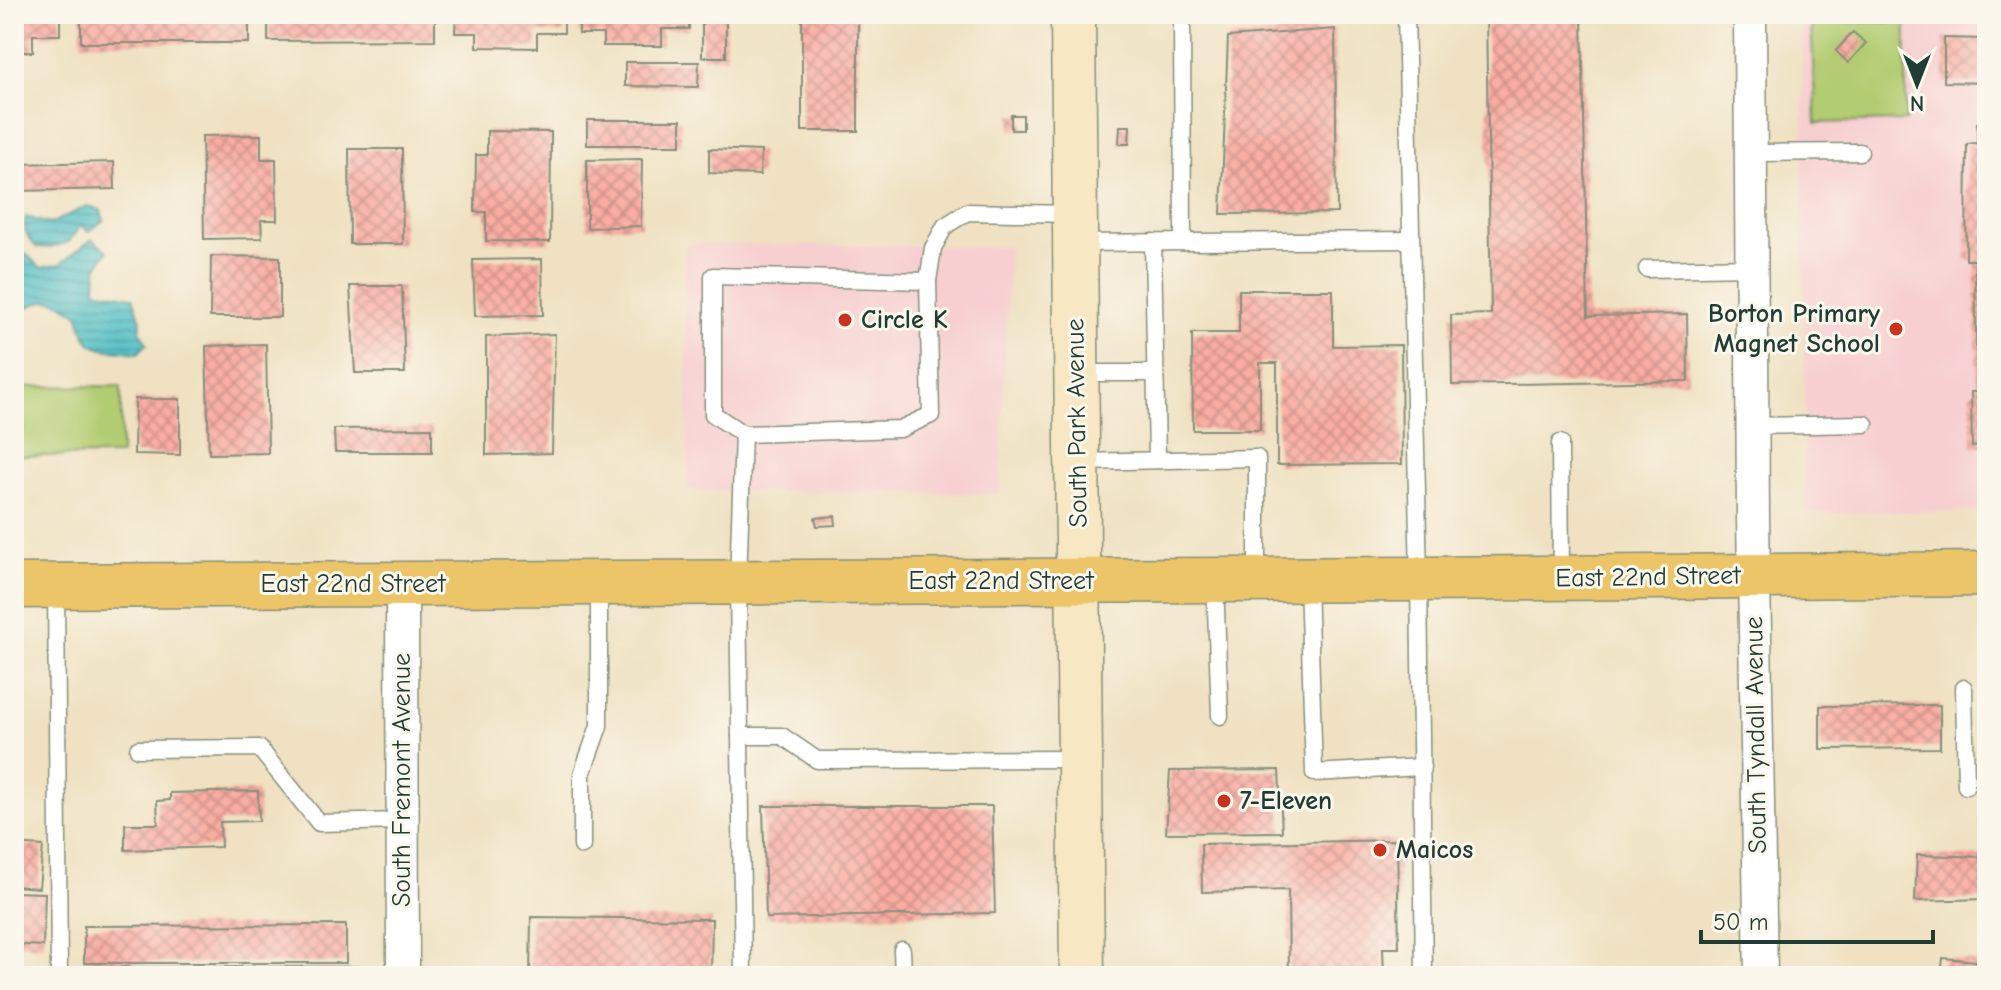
<svg xmlns="http://www.w3.org/2000/svg" width="2001" height="990" font-family="'Comic Neue',sans-serif">
	<defs>
		<pattern id="water-rules" width="6" height="5" patternUnits="userSpaceOnUse" patternTransform="scale(2)"><rect width="6" height="5" fill="#4fbdc4"/><path d="M0 2.5h6" fill="none" stroke="#419ba0"/></pattern>
		<pattern id="building-cross-hatch" width="8" height="8" patternUnits="userSpaceOnUse" patternTransform="scale(2)"><rect width="8" height="8" fill="#faada3"/><path d="M0 0l8 8M0 8l8-8" fill="none" stroke="#ca8e86"/></pattern>
	</defs>
	<rect width="100%" height="100%" fill="#fbf7ec"/>
	<filter id="ink" filterUnits="userSpaceOnUse"><feTurbulence type="fractalNoise" baseFrequency=".0125" numOctaves="2"/><feDisplacementMap in="SourceGraphic" scale="16" xChannelSelector="R" yChannelSelector="G"/><feConvolveMatrix kernelMatrix="1 2 1 2 8 2 1 2 1" color-interpolation-filters="sRGB"/></filter>
	<filter id="wash" filterUnits="userSpaceOnUse"><feTurbulence type="fractalNoise" baseFrequency=".006" numOctaves="4" result="noise"/><feDisplacementMap in="SourceGraphic" scale="32" xChannelSelector="R" yChannelSelector="G"/><feGaussianBlur stdDeviation="1.8" result="paint"/><feColorMatrix in="noise" values="0 0 0 0 0 0 0 0 0 0 0 0 0 0 0 0 0 1.4 0 .05"/><feComposite in="paint" operator="in"/></filter>
	<g filter="url(#wash)">
		<rect width="100%" height="100%" fill="#efe1c1"/>
		<g fill="#f7cfd1">
			<polygon points="1802,14 1987,14 1987,511 1805,513"/>
			<polygon points="685,244 1009,247 1000,494 688,490"/>
		</g>
		<g fill="#b2cc71" stroke="#688452" stroke-width="2">
			<polygon points="1811,22 1906,22 1906,121 1816,123"/>
			<polygon points="121,386 121,455 14,456 14,387"/>
		</g>
		<g fill="url(#water-rules)" stroke="#377d7c" stroke-width="2">
			<path d="M 87,206 L 101,210 L 104,220 L 88,232 L 81,225 L 69,242 L 50,248 L 36,247 C 28,238 22,230 26,217 L 50,224 Z"/>
			<path d="M 92,239 L 108,251 L 97,267 L 96,290 L 133,297 L 141,320 L 140,331 L 147,344 L 138,353 C 101,346 88,358 79,315 C 53,299 52,295 24,309 L 14,341 L 14,240 L 15,244 L 41,268 L 60,264 Z"/>
		</g>
		<g id="blocks">
			<g fill="url(#building-cross-hatch)">
				<polygon points="14,14 60,14 60,35 33,35 33,52 14,52"/>
				<rect x="81" y="14" width="168" height="29"/>
				<polygon points="268,14 435,14 435,40 268,41"/>
				<polygon points="456,14 564,14 564,33 537,33 537,48 477,47 477,33 455,33"/>
				<polygon points="579,14 689,14 689,29 662,29 662,46 603,46 603,34 579,34"/>
				<rect x="702" y="14" width="24" height="43"/>
				<rect x="802" y="14" width="56" height="117"/>
				<polygon points="1486,14 1582,14 1588,316 1687,314 1688,381 1452,385 1451,315 1491,314"/>
				<polygon points="1335,29 1337,213 1221,214 1228,37"/>
				<polygon points="1853,32 1866,43 1848,63 1836,51"/>
				<polygon points="1944,38 1987,39 1987,83 1944,82"/>
				<polygon points="625,62 699,62 698,87 625,86"/>
				<rect x="1011" y="115" width="12" height="15"/>
				<rect x="587" y="120" width="94" height="25"/>
				<polygon points="1987,122 1987,446 1972,447 1971,392 1977,392 1975,260 1966,260 1967,144 1977,143 1977,123"/>
				<polygon points="1120,126 1130,126 1129,144 1119,144"/>
				<polygon points="487,131 551,132 550,242 486,241 486,212 475,212 476,155 487,155"/>
				<polygon points="261,135 261,159 276,159 277,220 261,220 262,238 204,239 202,136"/>
				<polygon points="349,149 402,149 403,244 350,244"/>
				<polygon points="709,149 761,151 760,175 709,173"/>
				<polygon points="642,159 641,226 587,228 587,160"/>
				<polygon points="114,162 115,189 14,191 14,164"/>
				<polygon points="211,256 280,257 280,317 210,317"/>
				<polygon points="542,259 543,315 475,316 473,260"/>
				<polygon points="350,286 402,286 405,373 355,373"/>
				<polygon points="1239,290 1333,290 1333,346 1401,345 1402,464 1277,465 1277,363 1260,363 1260,430 1193,430 1192,333 1239,333"/>
				<polygon points="555,334 552,453 486,455 486,337"/>
				<polygon points="266,344 268,453 209,454 206,346"/>
				<polygon points="135,399 180,399 180,455 134,454"/>
				<polygon points="432,428 432,452 335,452 334,429"/>
				<polygon points="835,516 836,525 817,526 815,518"/>
				<polygon points="1940,705 1940,748 1820,749 1820,706"/>
				<polygon points="1279,770 1282,832 1166,833 1170,771"/>
				<polygon points="258,791 259,821 220,822 221,847 125,850 125,824 158,824 157,801 170,800 170,793"/>
				<polygon points="763,806 992,806 995,913 766,918"/>
				<polygon points="1397,840 1399,948 1383,948 1384,976 1289,976 1288,890 1202,892 1201,844"/>
				<polygon points="14,844 43,846 39,888 14,886"/>
				<polygon points="1917,855 1987,857 1987,899 1915,901"/>
				<polygon points="14,892 45,893 43,946 14,944"/>
				<polygon points="531,917 712,919 711,976 530,976"/>
				<polygon points="346,925 346,963 84,963 84,926"/>
				<polygon points="1943,958 1976,961 1981,976 1941,976"/>
			</g>
		</g>
	</g>
	<g filter="url(#ink)">
		<use href="#blocks" fill-opacity="0" stroke="#878f7a" stroke-width="2"/>
		<g fill="none" stroke-linecap="round" stroke-linejoin="round">
			<defs>
				<g id="lane">
					<polyline points="1182,14 1183,242"/>
					<polyline points="1406,14 1419,579 1424,976"/>
					<polyline points="1751,153 1860,152"/>
					<polyline points="1153,242 1157,460"/>
					<polyline points="1077,243 1411,240"/>
					<polyline points="1647,269 1751,267"/>
					<polyline points="1077,373 1155,373"/>
					<polyline points="1753,426 1865,424"/>
					<polyline points="743,434 713,414 713,276 928,281"/>
					<polyline points="1560,443 1561,576"/>
					<polyline points="1081,462 1257,458 1257,578"/>
					<polyline points="1215,582 1220,716"/>
					<polyline points="1308,582 1314,773 1422,767"/>
					<polyline points="56,587 59,976"/>
					<polyline points="1964,688 1966,786"/>
					<polyline points="740,736 782,736 817,760 1079,759"/>
					<polyline points="138,749 259,748 319,823 402,821"/>
					<polyline points="582,846 582,774 599,726 599,584"/>
					<polyline points="902,950 903,976"/>
					<polyline points="86,976 403,975"/>
					<polyline points="743,976 738,582 743,434 900,429 931,415 928,281 933,248 945,226 967,212 1073,214"/>
				</g>
				<g id="street">
					<polyline points="1750,14 1753,517 1761,976"/>
					<polyline points="402,584 403,976"/>
				</g>
				<polyline id="secondary" points="1073,14 1082,976"/>
				<polyline id="primary" points="14,586 1419,579 1987,574"/>
			</defs>
			<use href="#lane" stroke="#878f7a" stroke-width="19"/>
			<use href="#street" stroke="#878f7a" stroke-width="35"/>
			<use href="#secondary" stroke="#878f7a" stroke-width="47"/>
			<use href="#primary" stroke="#878f7a" stroke-width="47"/>
			<use href="#lane" stroke="#fff" stroke-width="16"/>
			<use href="#street" stroke="#fff" stroke-width="32"/>
			<use href="#secondary" stroke="#f7e8c3" stroke-width="44"/>
			<use href="#primary" stroke="#ecc569" stroke-width="44"/>
		</g>
	</g>
	<g fill="#c8321e" stroke="#fbf7ec" stroke-width="3">
		<circle cx="845" cy="320" r="8"/>
		<circle cx="1896" cy="329" r="8"/>
		<circle cx="1224" cy="801" r="8"/>
		<circle cx="1380" cy="850" r="8"/>
	</g>
	<g text-anchor="middle" dominant-baseline="central" stroke-width="6" stroke-linejoin="round" paint-order="stroke">
		<g font-size="26" font-weight="bold" fill="#1f3d34" stroke="#fbf7ec" text-anchor="start">
			<text x="1880" y="314" text-anchor="end">Borton Primary<tspan x="1880" dy="30">Magnet School</tspan></text>
			<text x="861" y="320">Circle K</text>
			<text x="1240" y="801">7-Eleven</text>
			<text x="1396" y="850">Maicos</text>
		</g>
		<g font-size="26" fill="#1f3d34" stroke="#fbf7ec">
			<text transform="translate(1077 423) rotate(-91)">South Park Avenue</text>
			<text transform="translate(1648 577) rotate(-1)">East 22nd Street</text>
			<text x="1001" y="581">East 22nd Street</text>
			<text x="353" y="584">East 22nd Street</text>
			<text transform="translate(1756 735) rotate(-91)">South Tyndall Avenue</text>
			<text transform="translate(402 780) rotate(-90)">South Fremont Avenue</text>
		</g>
	</g>
	<rect width="2001" height="990" fill="none" stroke="#fbf7ec" stroke-width="48"/>
	<g transform="translate(1917 84) rotate(180)" stroke="#fbf7ec" stroke-width="6" paint-order="stroke">
	<path d="M0-6L14 30L0 20L-14 30Z" fill="#1f3d34"/>
	<text y="-12" font-size="22" font-weight="bold" text-anchor="middle" fill="#1f3d34">N</text>
	</g>
	<path d="M1701 930v12h232v-12" fill="none" stroke="#1f3d34" stroke-width="4"/>
	<text x="1713" y="930" font-size="24" fill="#1f3d34" stroke="#fbf7ec" stroke-width="6" paint-order="stroke">50 m</text>
</svg>
